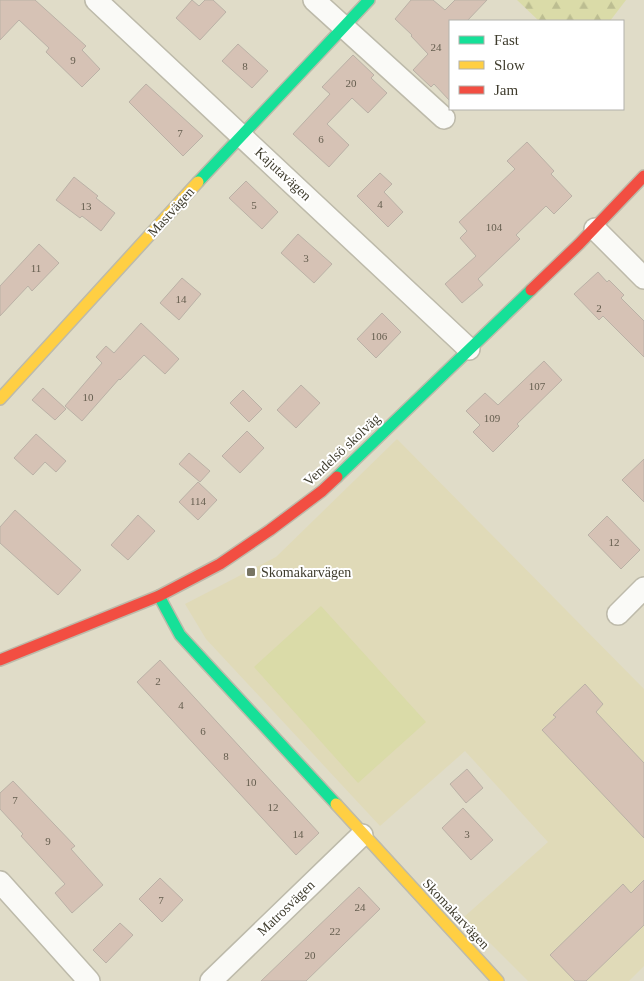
<svg xmlns="http://www.w3.org/2000/svg" width="644" height="981" font-family="'Times New Roman',serif">
	<defs>
		<pattern id="forest-firs" width="22" height="20" patternUnits="userSpaceOnUse" patternTransform="scale(1.25)"><rect width="22" height="20" fill="#dadba8"/><path d="M5 1l3.5 6h-7zM16 11l3.5 6h-7z" fill="#bcbd91"/></pattern>
	</defs>
	<rect width="100%" height="100%" fill="#e0dcc8"/>
	<polygon fill="#e0dab8" points="397,439 644,689 644,966 629,981 528,981 464,917 548,842 465,751 380,826 206,639 185,604 276,557"/>
	<polygon fill="#dadba8" points="321,606 426,722 358,783 254,667"/>
	<polygon fill="url(#forest-firs)" points="517,0 626,0 610,21 539,21"/>
	<g fill="#d6c2b5" stroke="#bab1a6">
		<polygon points="0,0 35,0 86,46 82,50 100,69 82,87 46,52 49,48 19,20 0,40"/>
		<polygon points="192,0 199,6 205,0 213,0 226,12 200,40 176,18"/>
		<polygon points="411,0 433,0 445,10 455,0 487,0 467,21 450,21 450,101 434,84 431,87 413,70 428,54 411,36 412,35 395,19"/>
		<polygon points="238,44 268,71 252,88 222,61"/>
		<polygon points="353,55 374,75 371,78 387,93 368,113 352,98 327,124 349,145 329,167 293,134 330,94 322,87"/>
		<polygon points="146,84 203,136 183,156 129,102"/>
		<polygon points="527,142 554,171 551,174 572,196 554,214 546,206 516,235 520,239 478,279 483,285 462,303 445,284 476,256 460,238 467,231 459,222 515,169 507,161"/>
		<polygon points="380,173 392,184 384,192 403,212 388,227 357,196"/>
		<polygon points="74,177 98,196 96,198 115,213 101,231 82,216 80,218 56,200"/>
		<polygon points="246,181 278,212 262,229 229,198"/>
		<polygon points="298,234 332,264 314,283 281,253"/>
		<polygon points="39,244 59,263 32,291 28,286 0,316 0,286"/>
		<polygon points="598,272 607,282 609,280 624,295 621,298 644,321 644,357 603,316 599,320 574,294"/>
		<polygon points="182,278 201,294 179,320 160,303"/>
		<polygon points="382,313 401,332 376,358 357,339"/>
		<polygon points="141,323 179,359 165,374 144,355 120,380 119,379 82,421 65,406 102,363 96,357 106,346 114,353"/>
		<polygon points="544,361 562,380 517,424 519,426 493,452 473,432 480,425 466,411 485,393 498,405"/>
		<polygon points="301,385 320,403 296,428 277,410"/>
		<polygon points="43,388 66,409 55,420 32,400"/>
		<polygon points="243,390 262,409 249,422 230,403"/>
		<polygon points="247,431 264,448 240,473 222,456"/>
		<polygon points="36,434 66,461 56,472 45,462 33,475 14,458"/>
		<polygon points="189,453 210,471 200,482 179,464"/>
		<polygon points="644,459 644,502 622,480"/>
		<polygon points="198,482 217,500 198,520 179,502"/>
		<polygon points="15,510 81,570 58,595 0,543 0,527"/>
		<polygon points="138,515 155,531 128,560 111,545"/>
		<polygon points="607,516 640,550 621,569 588,535"/>
		<polygon points="160,660 319,833 296,855 137,682"/>
		<polygon points="585,684 603,704 596,712 644,763 644,838 542,730 556,717 553,715"/>
		<polygon points="467,769 483,788 466,803 450,784"/>
		<polygon points="13,781 75,846 71,849 103,885 72,913 55,893 65,884 21,836 23,834 0,809 0,793"/>
		<polygon points="463,808 493,840 471,860 442,828"/>
		<polygon points="160,878 183,900 162,922 139,899"/>
		<polygon points="644,880 644,925 586,981 575,981 550,955 623,884 631,893"/>
		<polygon points="359,887 380,909 306,981 261,981"/>
		<polygon points="120,923 133,935 106,963 93,950"/>
	</g>
	<g fill="none" stroke-linecap="round" stroke-linejoin="round">
		<defs>
			<g id="street">
				<polyline points="96,0 469,349"/>
				<polyline points="314,0 444,118"/>
				<polyline points="595,229 644,278"/>
				<polyline points="618,614 644,588"/>
				<polyline points="0,882 89,981"/>
				<polyline points="211,981 362,835"/>
			</g>
			<g id="fast">
				<polyline points="198,182 369,0"/>
				<polyline points="337,477 531,290"/>
				<polyline points="159,596 180,635 336,804"/>
			</g>
			<g id="slow">
				<polyline points="0,399 198,182"/>
				<polyline points="336,804 498,981"/>
			</g>
			<g id="jam">
				<polyline points="531,290 579,244 644,176"/>
				<polyline points="0,660 159,596 220,564 270,530 322,491 337,477"/>
			</g>
		</defs>
		<use href="#street" stroke="#bdbaaa" stroke-width="24"/>
		<use href="#fast" stroke="#bdbaaa" stroke-width="14"/>
		<use href="#slow" stroke="#bdbaaa" stroke-width="14"/>
		<use href="#jam" stroke="#bdbaaa" stroke-width="14"/>
		<use href="#street" stroke="#fafaf7" stroke-width="21"/>
		<use href="#fast" stroke="#16e098" stroke-width="11"/>
		<use href="#slow" stroke="#ffcf43" stroke-width="11"/>
		<use href="#jam" stroke="#f24e42" stroke-width="11"/>
	</g>
	<rect fill="#777463" stroke="#fff" stroke-width="2" x="246" y="567" width="10" height="10" rx="2.5"/>
	<g text-anchor="middle" dominant-baseline="central" stroke-width="4" stroke-linejoin="round" paint-order="stroke">
		<g font-size="11" fill="#655e4f">
			<text x="436" y="47">24</text>
			<text x="73" y="60">9</text>
			<text x="245" y="66">8</text>
			<text x="351" y="83">20</text>
			<text x="180" y="133">7</text>
			<text x="321" y="139">6</text>
			<text x="380" y="204">4</text>
			<text x="254" y="205">5</text>
			<text x="86" y="206">13</text>
			<text x="494" y="227">104</text>
			<text x="306" y="258">3</text>
			<text x="36" y="268">11</text>
			<text x="181" y="299">14</text>
			<text x="599" y="308">2</text>
			<text x="379" y="336">106</text>
			<text x="537" y="386">107</text>
			<text x="88" y="397">10</text>
			<text x="492" y="418">109</text>
			<text x="198" y="501">114</text>
			<text x="614" y="542">12</text>
			<text x="158" y="681">2</text>
			<text x="181" y="705">4</text>
			<text x="203" y="731">6</text>
			<text x="226" y="756">8</text>
			<text x="251" y="782">10</text>
			<text x="15" y="800">7</text>
			<text x="273" y="807">12</text>
			<text x="298" y="834">14</text>
			<text x="467" y="834">3</text>
			<text x="48" y="841">9</text>
			<text x="161" y="900">7</text>
			<text x="360" y="907">24</text>
			<text x="335" y="931">22</text>
			<text x="310" y="955">20</text>
		</g>
		<g font-size="14" fill="#3f3c2d" stroke="#fff">
			<text transform="translate(283 174) rotate(43)">Kajutavägen</text>
			<text transform="translate(171 212) rotate(-48)">Mastvägen</text>
			<text transform="translate(342 450) rotate(-43)">Vendelsö skolväg</text>
			<text transform="translate(286 908) rotate(-44)">Matrosvägen</text>
			<text transform="translate(456 914) rotate(47)">Skomakarvägen</text>
		</g>
		<g font-size="14" fill="#3f3c2d" stroke="#fff" text-anchor="start">
			<text x="261" y="572">Skomakarvägen</text>
		</g>
	</g>
	<rect x="449" y="20" width="175" height="90" fill="#ffffff" stroke="#b2b1ab"/>
	<rect x="459" y="36" width="25" height="8" fill="#16e098" stroke="#b2b1ab"/>
	<text x="494" y="45" font-size="15" fill="#3f3c2d">Fast</text>
	<rect x="459" y="61" width="25" height="8" fill="#ffcf43" stroke="#b2b1ab"/>
	<text x="494" y="70" font-size="15" fill="#3f3c2d">Slow</text>
	<rect x="459" y="86" width="25" height="8" fill="#f24e42" stroke="#b2b1ab"/>
	<text x="494" y="95" font-size="15" fill="#3f3c2d">Jam</text>
</svg>
